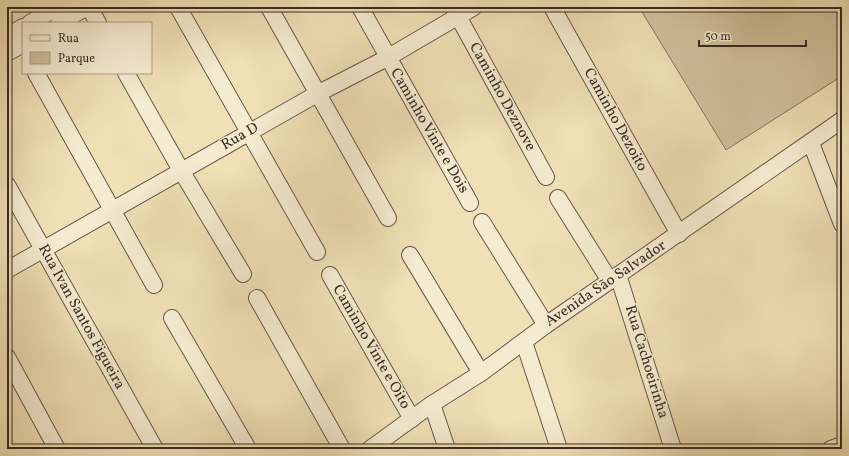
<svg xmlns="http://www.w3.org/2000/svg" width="849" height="456" font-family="Vollkorn,serif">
	<rect width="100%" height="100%" fill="#f0e0b6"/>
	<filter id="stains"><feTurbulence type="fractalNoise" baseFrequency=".005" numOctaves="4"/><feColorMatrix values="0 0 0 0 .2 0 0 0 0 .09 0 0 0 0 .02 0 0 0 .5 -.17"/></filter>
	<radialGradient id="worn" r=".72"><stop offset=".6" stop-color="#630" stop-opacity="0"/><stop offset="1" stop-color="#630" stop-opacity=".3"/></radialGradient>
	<polygon fill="#d1c19d" stroke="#857660" points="639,7 842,7 842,76 726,150"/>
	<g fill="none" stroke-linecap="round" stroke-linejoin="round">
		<defs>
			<g id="minor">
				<polyline points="89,7 98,23"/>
				<polyline points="178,7 317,252"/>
				<polyline points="269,7 388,218"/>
				<polyline points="360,7 470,203"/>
				<polyline points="453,7 546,177"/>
				<polyline points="552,7 679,234"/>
				<polyline points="30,23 58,7"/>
				<polyline points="59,23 87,7"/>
				<polyline points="7,36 23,27"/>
				<polyline points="7,53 23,44"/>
				<polyline points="36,73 154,285"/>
				<polyline points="126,73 182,172 243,274"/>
				<polyline points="811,143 842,224"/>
				<polyline points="7,185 155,449"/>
				<polyline points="558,198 610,281"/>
				<polyline points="482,222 546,325"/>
				<polyline points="410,255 481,373"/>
				<polyline points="7,270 317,94 387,58 474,7"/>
				<polyline points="330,275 412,419"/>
				<polyline points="618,275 673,449"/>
				<polyline points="257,298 342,449"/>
				<polyline points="172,318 248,449"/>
				<polyline points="524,342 559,449"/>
				<polyline points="7,357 57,449"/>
				<polyline points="432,404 447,449"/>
				<polyline points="370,449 432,404 481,373 546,325 842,120"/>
				<polyline points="831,449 842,445"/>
			</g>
		</defs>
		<use href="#minor" stroke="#675848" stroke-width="18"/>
		<use href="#minor" stroke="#f5ebd0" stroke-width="16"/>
	</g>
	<g text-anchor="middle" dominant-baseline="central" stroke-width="3" stroke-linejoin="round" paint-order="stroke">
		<g font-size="15" fill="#392a23" stroke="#f5ebd0">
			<text transform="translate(502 97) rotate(61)">Caminho Deznove</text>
			<text transform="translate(615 120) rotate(61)">Caminho Dezoito</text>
			<text transform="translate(429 131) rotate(60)">Caminho Vinte e Dois</text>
			<text transform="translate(240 137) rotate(-30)">Rua D</text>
			<text transform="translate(606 284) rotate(-34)">Avenida São Salvador</text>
			<text transform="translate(81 317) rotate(61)">Rua Ivan Santos Figueira</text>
			<text transform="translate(371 347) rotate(60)">Caminho Vinte e Oito</text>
			<text transform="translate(646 362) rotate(73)">Rua Cachoeirinha</text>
		</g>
	</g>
	<rect width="849" height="456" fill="none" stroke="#f0e0b6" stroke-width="24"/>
	<rect x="8" y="8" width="833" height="440" fill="none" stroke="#392a23" stroke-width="2"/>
	<rect x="12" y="12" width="825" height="432" fill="none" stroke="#392a23"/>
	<rect x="22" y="22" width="130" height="52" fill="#f5ebd0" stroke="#aa9e8b"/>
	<rect x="30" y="35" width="20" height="6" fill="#f5ebd0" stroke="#aa9e8b"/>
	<text x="58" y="42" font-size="12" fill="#392a23">Rua</text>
	<rect x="30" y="52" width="20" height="12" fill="#d1c19d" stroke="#aa9e8b"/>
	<text x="58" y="62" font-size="12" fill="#392a23">Parque</text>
	<path d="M699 40v6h107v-6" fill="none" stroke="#392a23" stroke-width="2"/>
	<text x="705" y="40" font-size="12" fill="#392a23" stroke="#f5ebd0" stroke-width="3" paint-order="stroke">50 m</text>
	<rect width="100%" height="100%" filter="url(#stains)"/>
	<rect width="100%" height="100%" fill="url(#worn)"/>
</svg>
